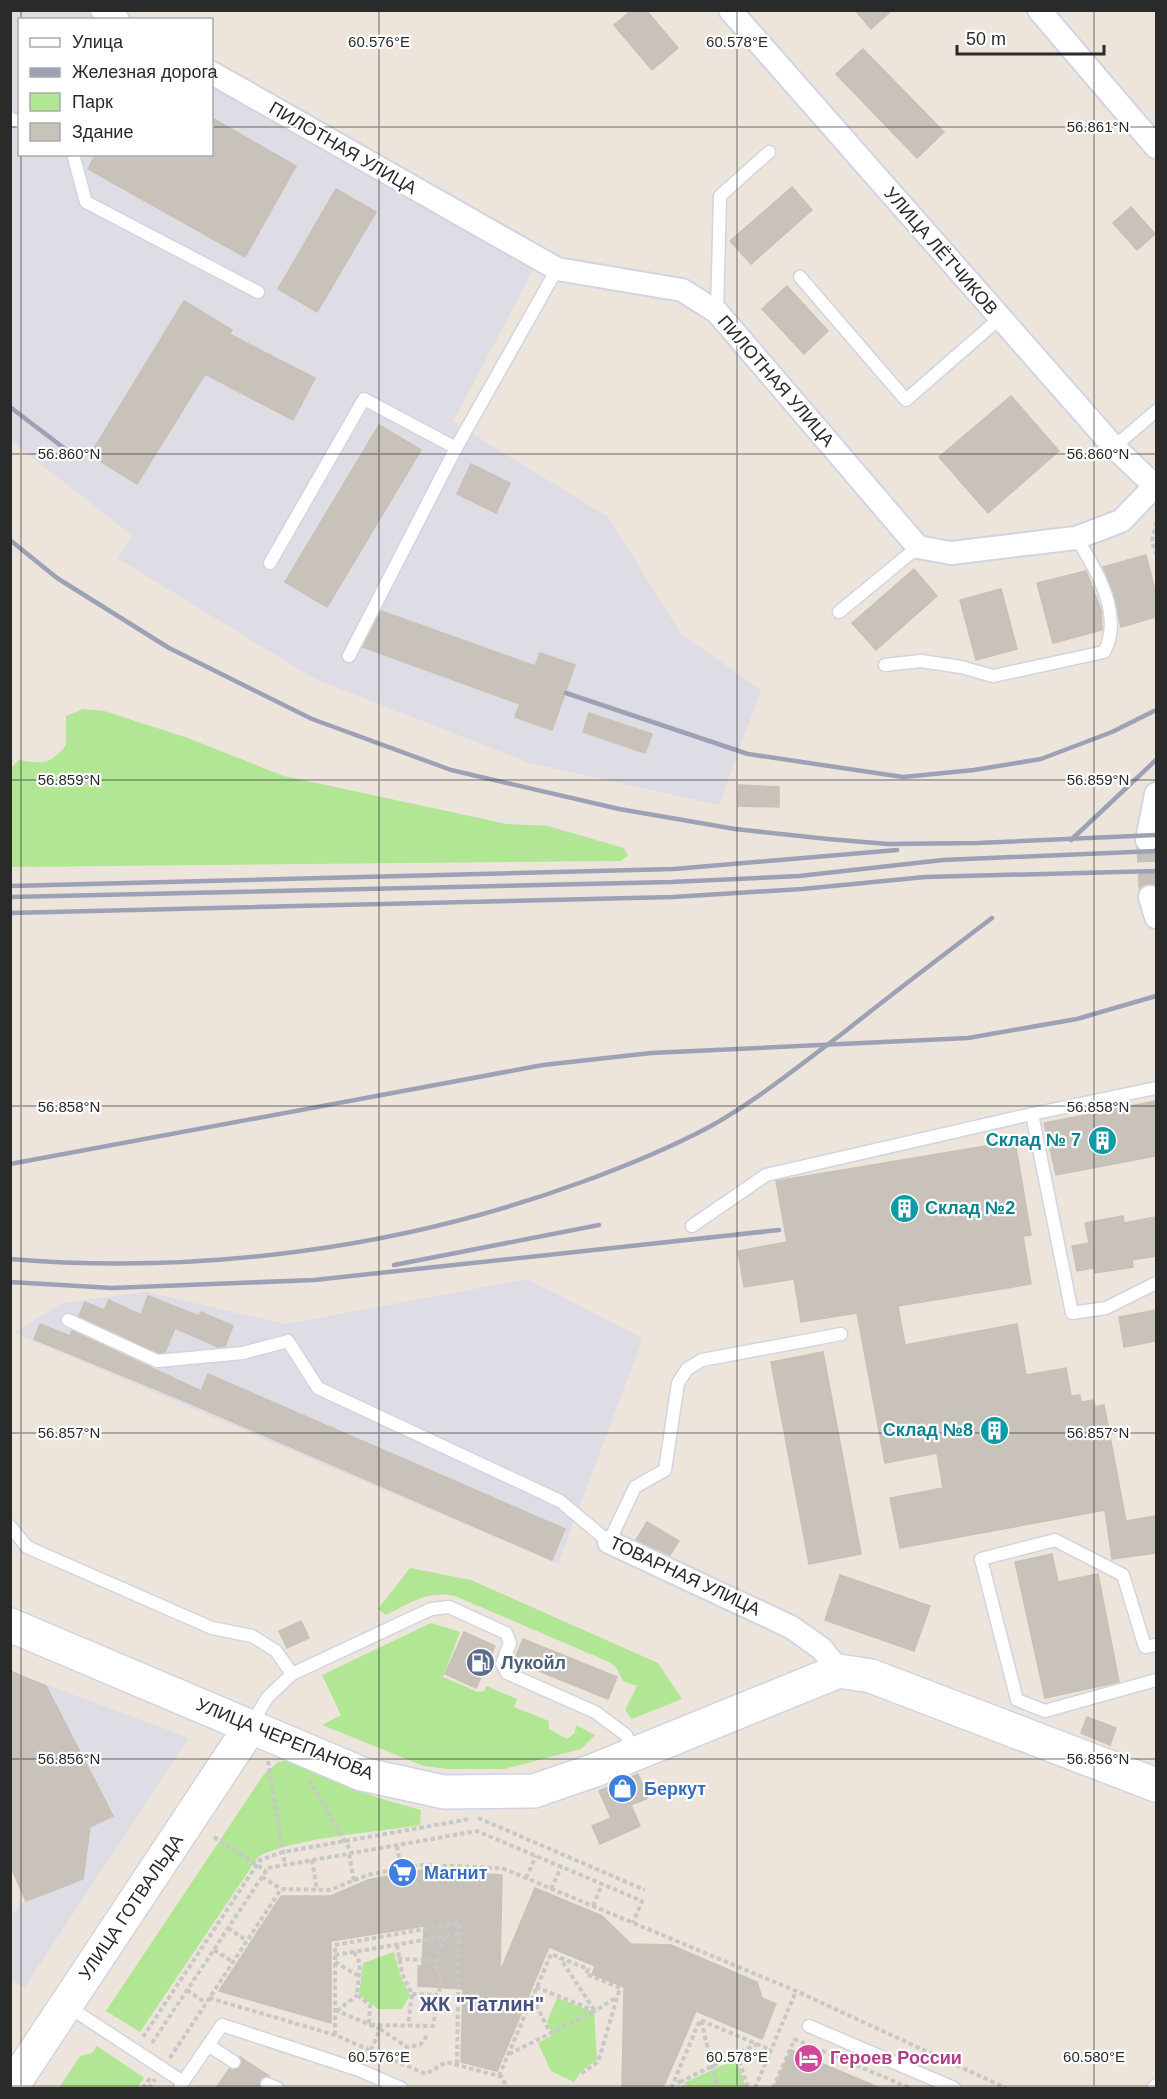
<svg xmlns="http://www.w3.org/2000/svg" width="1167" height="2099" font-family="Arial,sans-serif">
	<rect width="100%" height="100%" fill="#ede5db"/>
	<g fill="#dedce4">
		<polygon points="10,11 121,11 137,19 20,20 20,154 212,154 212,62 543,251 453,422 608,517 681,634 761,690 719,805 530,763 315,679 117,558 133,536 11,441"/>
		<polygon points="527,1279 643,1338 558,1564 15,1333 62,1303 146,1292 286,1324"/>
		<polygon points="10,1671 189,1738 24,1988 10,1980 11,1915 26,1900 11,1865"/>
	</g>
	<g fill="#b1e694">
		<path d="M 83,709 L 104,711 L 185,737 L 284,776 L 507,824 L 548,826 L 624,848 L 628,856 L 620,861 L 11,867 L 11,768 L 19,760 C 43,764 50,765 66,745 L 66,716 Z"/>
		<path d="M 410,1568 L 471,1580 L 658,1663 L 682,1699 L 632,1719 L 625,1710 L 637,1686 L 623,1681 L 616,1667 L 609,1662 L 455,1596 C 428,1590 410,1603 386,1615 L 378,1609 Z"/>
		<polygon points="431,1623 460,1632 443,1677 478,1692 484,1691 486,1686 517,1699 514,1707 549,1721 549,1729 567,1739 575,1733 576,1725 595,1735 581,1749 504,1769 447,1769 424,1766 322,1725 341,1715 322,1675"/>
		<path d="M 289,1760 L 378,1798 L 421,1810 L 420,1825 C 379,1832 291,1838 258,1857 L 140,2032 L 106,2011 L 264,1774 L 278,1762 Z"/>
		<polygon points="394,1952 400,1976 410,1995 402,2009 378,2009 359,1995 363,1963"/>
		<polygon points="557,1998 594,2012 597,2060 582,2070 574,2082 551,2071 538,2043 553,2035 547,2022"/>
		<polygon points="97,2046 144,2078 137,2088 59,2088 80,2056 92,2053"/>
		<polygon points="736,2059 746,2088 688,2088 684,2083"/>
	</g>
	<g fill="#c8c2ba" stroke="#c8c1b4" stroke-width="1.5">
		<polygon points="632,10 646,10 678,48 652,70 614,25"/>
		<polygon points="855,10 892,10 871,29"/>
		<polygon points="863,49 944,132 917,158 836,74"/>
		<polygon points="212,118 296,166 245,257 88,169 96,154 212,154"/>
		<polygon points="792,187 812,210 751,264 730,241"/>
		<polygon points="336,189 376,212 317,312 278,289"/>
		<polygon points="1131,207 1155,234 1137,250 1113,223"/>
		<polygon points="787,286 828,331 804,354 762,309"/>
		<polygon points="184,301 232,330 229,334 315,378 293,420 205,374 137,484 90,455"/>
		<polygon points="1011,396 1059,451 988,513 939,457"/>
		<polygon points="379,425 421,450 327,607 285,582"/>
		<polygon points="471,464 510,483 496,513 457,494"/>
		<polygon points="1146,555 1156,594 1156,617 1121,627 1113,591 1103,567"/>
		<polygon points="914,569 937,596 876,650 852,623"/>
		<polygon points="1086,571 1101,610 1102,630 1053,643 1037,583"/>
		<polygon points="1001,589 1017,649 976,660 960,600"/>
		<polygon points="381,611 535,666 540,653 575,665 552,730 515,717 520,704 363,647"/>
		<polygon points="589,713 652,734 645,753 583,732"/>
		<polygon points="739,785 779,787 779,807 738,806"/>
		<polygon points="1156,1101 1156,1156 1056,1175 1044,1123"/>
		<polygon points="1015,1141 1031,1235 1023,1236 1031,1284 898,1306 905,1345 1017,1324 1026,1375 1066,1368 1071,1396 1080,1395 1081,1402 1093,1400 1095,1407 1104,1405 1126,1521 1156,1516 1156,1553 1112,1559 1105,1510 900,1548 890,1498 943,1488 937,1453 885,1463 857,1313 801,1322 794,1279 744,1287 738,1251 787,1242 776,1181"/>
		<polygon points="1123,1216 1124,1223 1156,1217 1156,1256 1132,1260 1133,1267 1095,1273 1094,1268 1077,1271 1072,1246 1089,1243 1085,1223"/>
		<polygon points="148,1296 199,1316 201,1312 233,1326 225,1346 218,1347 175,1328 165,1352 158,1353 79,1316 85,1302 104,1310 109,1300 141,1315"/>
		<polygon points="1156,1310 1156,1341 1124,1347 1119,1317"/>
		<polygon points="40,1324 70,1336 72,1331 201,1391 208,1374 565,1529 552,1560 187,1402 34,1339"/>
		<polygon points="823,1352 861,1554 809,1564 771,1362"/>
		<polygon points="647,1522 679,1541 670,1555 636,1540"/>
		<polygon points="1052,1554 1058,1582 1098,1574 1119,1682 1045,1698 1015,1562"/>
		<polygon points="840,1575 930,1606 914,1651 825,1620"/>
		<polygon points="301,1621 309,1638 287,1648 279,1631"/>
		<polygon points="464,1632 495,1646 476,1688 445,1674"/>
		<polygon points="523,1639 617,1677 608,1699 514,1661"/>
		<polygon points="10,1671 46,1686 113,1816 90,1827 83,1879 26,1901 10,1865"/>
		<polygon points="1087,1717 1116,1728 1110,1745 1081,1733"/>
		<polygon points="638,1774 648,1798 631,1805 640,1826 600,1844 592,1826 611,1818 599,1791"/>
		<polygon points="421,1870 502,1875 500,1972 535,1888 602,1916 631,1944 671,1945 757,1982 762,1998 776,2004 762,2039 696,2011 663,2088 622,2088 624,1987 592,1974 595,1966 549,1947 497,2071 461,2062 463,1989 418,1986 418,1966 422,1966 424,1926 331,1941 331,2023 219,1991 281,1896 331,1896 368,1880"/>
		<polygon points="791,2050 830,2067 880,2088 774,2088"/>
		<polygon points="240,2057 269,2076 261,2078 260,2088 216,2088 229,2069 234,2070 241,2067"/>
	</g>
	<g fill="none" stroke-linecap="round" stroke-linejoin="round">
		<polyline stroke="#c6c0b8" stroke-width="22" stroke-dasharray="22 11" stroke-linecap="butt" points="1147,840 1150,897"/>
		<defs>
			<g id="service">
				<polyline points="10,118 20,123"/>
				<polyline points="73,154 86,202 258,292"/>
				<polyline points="800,277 906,400 1000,318"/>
				<polyline points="717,312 720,196 769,152"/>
				<polyline points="1114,447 1156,411"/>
				<polyline points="270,563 364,399 456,448"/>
				<polyline points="839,612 918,547"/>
				<polyline points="349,656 456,448 557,269"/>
				<path d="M 885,665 L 921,661 L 961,667 L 993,676 L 1104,652 C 1124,616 1096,568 1076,538"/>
				<polyline points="1156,1088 1032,1114 1072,1313 1106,1308 1156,1283"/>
				<polyline points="692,1226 766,1175 1032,1114"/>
				<polyline points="68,1320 157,1361 243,1353 288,1341 318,1388 560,1501 609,1542 635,1487 665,1470 678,1383 687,1369 702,1360 841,1334"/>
				<polyline points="10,1526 27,1547 212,1628 252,1636 276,1651 292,1674"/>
				<polyline points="1156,1645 1145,1647 1123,1575 1055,1540 981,1559 1017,1700 1045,1711 1156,1680"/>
				<polyline points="251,1725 267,1698 292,1674 431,1609 449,1607 506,1633 510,1643 502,1664 507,1673 595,1712 626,1735 634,1754"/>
				<polyline points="66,2005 183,2082 180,2088"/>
				<polyline points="809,2026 954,2088"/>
				<polyline points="208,2045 234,2062"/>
				<polyline points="183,2082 222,2025 359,2070 401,2088"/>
				<polyline points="267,2084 277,2088"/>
				<polyline points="1153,2088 1156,2085"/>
			</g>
			<g id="minor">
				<polyline points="102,10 118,20"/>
				<polyline points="730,10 1114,447 1156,487"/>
				<polyline points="1039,10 1156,147"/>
				<polyline points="212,73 557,269 682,290 717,312 918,547 951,553 1076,538 1121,521 1155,486"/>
				<polyline points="1147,840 1156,794"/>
				<polyline points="1150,897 1156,917"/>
				<polyline points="609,1542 791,1627 822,1649 839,1671"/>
			</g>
			<g id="secondary">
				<polyline points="10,1625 362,1774 444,1792 534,1791 595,1770 839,1671 871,1676 1156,1785"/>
				<polyline points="11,2088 251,1726"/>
			</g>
		</defs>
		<use href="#service" stroke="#d0d4e3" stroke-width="15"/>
		<use href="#minor" stroke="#d0d4e3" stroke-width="26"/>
		<use href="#secondary" stroke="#d0d4e3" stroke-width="36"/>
		<g stroke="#c8c8c8" stroke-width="4" stroke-dasharray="4.5 3" stroke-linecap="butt">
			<polyline points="1156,522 1152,541 1156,554"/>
			<polyline points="268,1761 285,1865"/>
			<polyline points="309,1780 352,1853"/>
			<polyline points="478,1818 645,1890"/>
			<polyline points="214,1837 266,1871"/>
			<polyline points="397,1846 401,1869"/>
			<polyline points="349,1854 354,1881"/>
			<polyline points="312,1860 317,1890"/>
			<polyline points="262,1877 281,1889"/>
			<polyline points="526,1878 536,1856"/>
			<polyline points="551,1889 561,1867"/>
			<polyline points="593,1906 602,1884"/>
			<polyline points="228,1928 247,1941"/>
			<polyline points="397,1945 402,1974 412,1994 408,2025"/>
			<polyline points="214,1950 233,1962"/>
			<polyline points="354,1952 360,1963 357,1995 370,2005 369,2025 433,2026 441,1981 436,1964 444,1936"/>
			<polyline points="335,1955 459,1934"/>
			<polyline points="398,1959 437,1960"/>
			<polyline points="335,1962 357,1975"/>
			<polyline points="536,1987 595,2011 617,1997"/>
			<polyline points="187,1990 206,2003"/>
			<polyline points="412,1994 438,1995"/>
			<polyline points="209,1998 335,2035 426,2074 446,2062 499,2076 502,2077 507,2088"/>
			<polyline points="533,1998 550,2033"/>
			<polyline points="335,2010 380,2029 371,2050"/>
			<polyline points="337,2011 357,1995"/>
			<polyline points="701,2021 718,2088"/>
			<polyline points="380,2029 407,2047 420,2045 427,2036"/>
			<polyline points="335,2035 335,1945 459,1923 457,2065"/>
			<polyline points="143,2037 260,1860 283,1852 470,1819"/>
			<polyline points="794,2039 910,2088"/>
			<polyline points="152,2043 268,1868 477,1831 642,1901 633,1923"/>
			<polyline points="509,2054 595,2011 560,1958"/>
			<polyline points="737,2054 748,2088"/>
			<polyline points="170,2058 281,1889 330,1890 367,1875 420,1865 502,1868 796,1991 1006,2088"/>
			<polyline points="499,2076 551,1954 588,1969 586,1974 620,1988 598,2062 579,2075"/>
			<polyline points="678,2080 684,2088"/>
			<polyline points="680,2082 757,2044"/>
			<polyline points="143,2088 151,2077"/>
			<polyline points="149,2088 155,2079"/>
			<polyline points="671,2088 700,2020 771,2050"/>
			<polyline points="755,2088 796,1991"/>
			<polyline points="773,2088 795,2038"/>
		</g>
		<use href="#service" stroke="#fff" stroke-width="12"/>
		<use href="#minor" stroke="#fff" stroke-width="22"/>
		<use href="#secondary" stroke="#fff" stroke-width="33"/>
		<g stroke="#9da1b5" stroke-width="4.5">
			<polyline points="10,407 77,458"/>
			<polyline points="10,540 57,578 169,648 312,719 451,770 619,809 735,829 828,839 888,844 978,843 1156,835"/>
			<polyline points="566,693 748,754 903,777 974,770 1041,759 1112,732 1156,710"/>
			<polyline points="1071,840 1156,760"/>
			<polyline points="10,886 674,869 897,850"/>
			<polyline points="10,897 671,882 799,876 943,860 1156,851"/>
			<polyline points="10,913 673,897 802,889 925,877 1156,871"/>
			<polyline points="10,1164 543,1065 651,1053 968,1038 1077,1019 1156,996"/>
			<path d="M 10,1259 C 202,1275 402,1248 582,1182 C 626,1166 670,1148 711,1126 C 757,1100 800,1065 843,1033 C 892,994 942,956 992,918"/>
			<polyline points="394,1265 599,1225"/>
			<polyline points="10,1282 112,1288 314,1280 779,1230"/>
		</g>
	</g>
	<path fill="none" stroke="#2a2a2a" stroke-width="1.5" stroke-opacity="0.45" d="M 21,10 L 21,20M 379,10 L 379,2088M 737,10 L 737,2088M 1094,10 L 1094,2088M 10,127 L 20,127M 212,127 L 1156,127M 21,154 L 21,2088M 10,454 L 1156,454M 10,780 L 1156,780M 10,1106 L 1156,1106M 10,1433 L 1156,1433M 10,1759 L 1156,1759M 10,2086 L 1156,2086"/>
	<defs>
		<symbol id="building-disc" viewBox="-11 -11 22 22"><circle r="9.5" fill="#0f9aa8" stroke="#fff"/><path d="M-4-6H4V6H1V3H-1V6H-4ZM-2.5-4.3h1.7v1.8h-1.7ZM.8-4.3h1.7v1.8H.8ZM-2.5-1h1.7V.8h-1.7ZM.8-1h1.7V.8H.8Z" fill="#fff"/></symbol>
		<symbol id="fuel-disc" viewBox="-11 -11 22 22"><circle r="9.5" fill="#5c6f8a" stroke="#fff"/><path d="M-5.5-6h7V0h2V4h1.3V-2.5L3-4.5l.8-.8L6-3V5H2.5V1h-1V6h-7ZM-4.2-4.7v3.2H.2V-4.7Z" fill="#fff"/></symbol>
		<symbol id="shop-disc" viewBox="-11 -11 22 22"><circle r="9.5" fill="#3f7fe0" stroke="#fff"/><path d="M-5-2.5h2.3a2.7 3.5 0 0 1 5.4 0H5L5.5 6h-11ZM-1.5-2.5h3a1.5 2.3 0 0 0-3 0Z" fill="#fff"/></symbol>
		<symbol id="supermarket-disc" viewBox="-11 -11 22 22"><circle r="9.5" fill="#3f7fe0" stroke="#fff"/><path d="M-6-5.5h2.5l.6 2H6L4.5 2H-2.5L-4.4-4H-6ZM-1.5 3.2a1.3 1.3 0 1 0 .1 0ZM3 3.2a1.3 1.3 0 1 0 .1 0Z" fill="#fff"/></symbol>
		<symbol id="hotel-disc" viewBox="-11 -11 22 22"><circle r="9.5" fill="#d1479c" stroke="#fff"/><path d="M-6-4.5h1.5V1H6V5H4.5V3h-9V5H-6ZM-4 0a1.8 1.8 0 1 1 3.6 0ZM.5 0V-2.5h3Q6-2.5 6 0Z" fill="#fff"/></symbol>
	</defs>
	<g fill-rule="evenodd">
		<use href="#building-disc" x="1086" y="1124" width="33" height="33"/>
		<use href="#building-disc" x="888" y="1192" width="33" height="33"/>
		<use href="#building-disc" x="978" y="1414" width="33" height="33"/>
		<use href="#fuel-disc" x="464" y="1646" width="33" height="33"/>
		<use href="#shop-disc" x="606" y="1772" width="33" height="33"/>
		<use href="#supermarket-disc" x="386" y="1856" width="33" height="33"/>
		<use href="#hotel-disc" x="792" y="2042" width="33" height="33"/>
	</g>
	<g text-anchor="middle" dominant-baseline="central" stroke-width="4.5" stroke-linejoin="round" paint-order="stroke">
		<g font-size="18" fill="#2a2a2a" stroke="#fff">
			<text transform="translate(343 148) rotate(30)">ПИЛОТНАЯ УЛИЦА</text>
			<text transform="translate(941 251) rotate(49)">УЛИЦА ЛЁТЧИКОВ</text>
			<text transform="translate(776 381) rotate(49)">ПИЛОТНАЯ УЛИЦА</text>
			<text transform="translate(685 1576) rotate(25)">ТОВАРНАЯ УЛИЦА</text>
			<text transform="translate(285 1739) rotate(22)">УЛИЦА ЧЕРЕПАНОВА</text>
			<text transform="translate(131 1907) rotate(-56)">УЛИЦА ГОТВАЛЬДА</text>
		</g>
		<g font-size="18" font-weight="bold" fill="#0d838f" stroke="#fff" text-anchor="end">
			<text x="1081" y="1140">Склад № 7</text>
			<text x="925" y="1208" text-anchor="start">Склад №2</text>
			<text x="973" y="1430">Склад №8</text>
		</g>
		<g font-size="18" font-weight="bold" fill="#4e5e75" stroke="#fff" text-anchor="start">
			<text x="501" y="1663">Лукойл</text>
		</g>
		<g font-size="18" font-weight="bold" fill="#366cbe" stroke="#fff" text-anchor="start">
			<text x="644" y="1789">Беркут</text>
			<text x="424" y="1873">Магнит</text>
		</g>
		<g font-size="18" font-weight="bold" fill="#b23c85" stroke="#fff" text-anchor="start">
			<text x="830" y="2058">Героев России</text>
		</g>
		<g font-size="20" font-weight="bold" fill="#48527c" stroke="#fff">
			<text x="482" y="2004">ЖК "Татлин"</text>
		</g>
	</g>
	<g font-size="15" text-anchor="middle" fill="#2a2a2a" stroke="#fff" stroke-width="4.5" stroke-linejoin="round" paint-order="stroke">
		<text x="379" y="47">60.576°E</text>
		<text x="737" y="47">60.578°E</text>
		<text x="1098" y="132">56.861°N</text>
		<text x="69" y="459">56.860°N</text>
		<text x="1098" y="459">56.860°N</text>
		<text x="69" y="785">56.859°N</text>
		<text x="1098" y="785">56.859°N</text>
		<text x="69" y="1112">56.858°N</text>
		<text x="1098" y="1112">56.858°N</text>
		<text x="69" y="1438">56.857°N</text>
		<text x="1098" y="1438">56.857°N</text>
		<text x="69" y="1764">56.856°N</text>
		<text x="1098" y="1764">56.856°N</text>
		<text x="379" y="2062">60.576°E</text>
		<text x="737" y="2062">60.578°E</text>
		<text x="1094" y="2062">60.580°E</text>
	</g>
	<rect width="1167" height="2099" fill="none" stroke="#2a2a2a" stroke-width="24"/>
	<rect x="18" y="18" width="195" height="138" fill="#ffffff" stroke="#aaaaaa" stroke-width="1.5"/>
	<rect x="30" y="38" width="30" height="9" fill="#ffffff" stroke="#aaaaaa" stroke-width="1.5"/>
	<text x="72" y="48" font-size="18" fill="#2a2a2a">Улица</text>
	<rect x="30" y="68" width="30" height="9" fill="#9da1b5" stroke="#aaaaaa" stroke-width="1.5"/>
	<text x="72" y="78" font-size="18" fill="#2a2a2a">Железная дорога</text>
	<rect x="30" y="93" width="30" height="18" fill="#b1e694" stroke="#aaaaaa" stroke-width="1.5"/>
	<text x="72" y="108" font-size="18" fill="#2a2a2a">Парк</text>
	<rect x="30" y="123" width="30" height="18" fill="#c8c2ba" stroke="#aaaaaa" stroke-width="1.5"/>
	<text x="72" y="138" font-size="18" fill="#2a2a2a">Здание</text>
	<path d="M957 45v9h147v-9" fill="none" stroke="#2a2a2a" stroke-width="3"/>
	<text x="966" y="45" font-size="18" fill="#2a2a2a" stroke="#ffffff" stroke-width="4.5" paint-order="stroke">50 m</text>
</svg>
